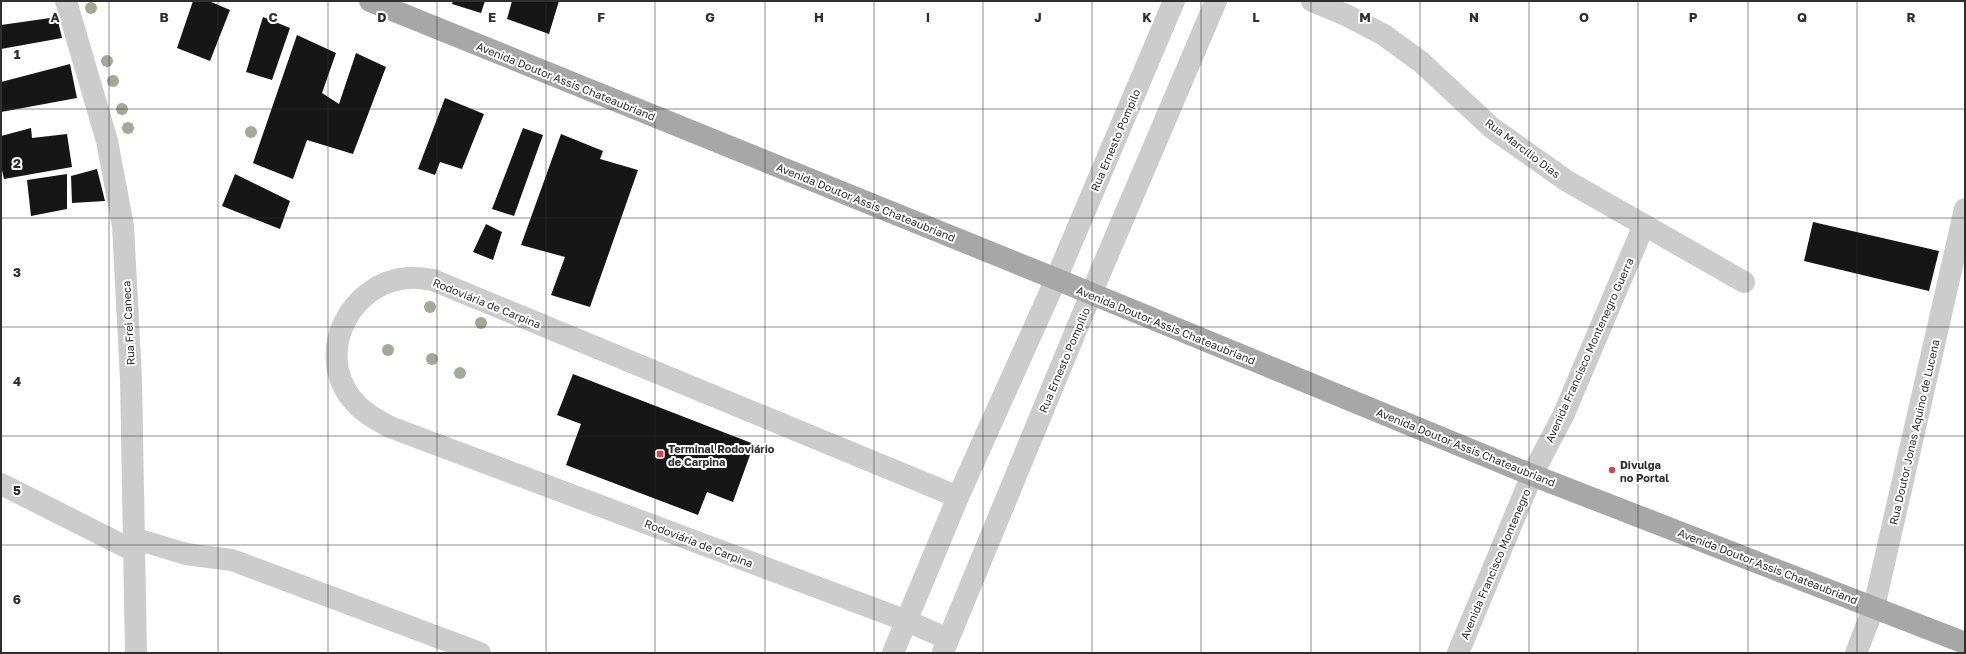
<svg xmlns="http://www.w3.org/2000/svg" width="1966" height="654" font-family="'Golos Text',sans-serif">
	<rect width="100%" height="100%" fill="#fff"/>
	<g fill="#161616">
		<polygon points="193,1 209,1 230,10 210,61 177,48"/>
		<polygon points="453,1 485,1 481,13 452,4"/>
		<polygon points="512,1 559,1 549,34 507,19"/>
		<polygon points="57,17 62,38 1,49 1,25"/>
		<polygon points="263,17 290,28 272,80 246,72"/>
		<polygon points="297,35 336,53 322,93 339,104 356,53 386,67 353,154 307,140 293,179 253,163"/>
		<polygon points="70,64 77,98 1,112 1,82"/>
		<polygon points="445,98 484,114 462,169 440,162 435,175 418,169"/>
		<polygon points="31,128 32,138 67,134 72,167 4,179 1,166 1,136"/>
		<polygon points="523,128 543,135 514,216 492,209"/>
		<polygon points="561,134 603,151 600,159 638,170 590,307 551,295 565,257 521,245"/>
		<polygon points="97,169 105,201 72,203 71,176"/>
		<polygon points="67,174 67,209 31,216 27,180"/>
		<polygon points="235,174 290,201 280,229 222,206"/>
		<polygon points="1813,222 1939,251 1929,291 1804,261"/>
		<polygon points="486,224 502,232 493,260 473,252"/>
		<polygon points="573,374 754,444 733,502 707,492 698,515 566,465 581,424 557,415"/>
	</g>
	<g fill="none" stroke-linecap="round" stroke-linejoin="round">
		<g stroke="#ccc" stroke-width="22">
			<polyline points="66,1 107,141 123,226 131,379 136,653"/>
			<polyline points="1312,1 1346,15 1384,35 1421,62 1492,128 1567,181 1744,282"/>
			<polyline points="1,484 134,551"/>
			<polyline points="133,538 186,554 232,560 480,653"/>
			<path d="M 948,639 L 907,621 L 390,427 C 375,419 362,412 351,398 C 315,351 351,282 408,278 C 416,277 425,279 433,280 L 958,497"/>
			<polyline points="943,652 1091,294 1216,1"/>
			<polyline points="893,653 958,497 1056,279 1174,1"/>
			<polyline points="1458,653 1532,475 1563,416 1644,225"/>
			<polyline points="1856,653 1874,607 1965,209"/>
		</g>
		<polyline stroke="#a7a7a7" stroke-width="22" points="370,1 1056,279 1532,475 1965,643"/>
	</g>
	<g fill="#9fab96">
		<circle cx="91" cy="8" r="6"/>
		<circle cx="107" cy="61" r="6"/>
		<circle cx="113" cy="81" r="6"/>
		<circle cx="122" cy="109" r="6"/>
		<circle cx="128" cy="128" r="6"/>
		<circle cx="251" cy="132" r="6"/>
		<circle cx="430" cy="307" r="6"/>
		<circle cx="481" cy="323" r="6"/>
		<circle cx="388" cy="350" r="6"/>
		<circle cx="432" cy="359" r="6"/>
		<circle cx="460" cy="373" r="6"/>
	</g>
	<path fill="none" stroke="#2f2f2f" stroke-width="1" stroke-opacity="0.55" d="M 109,1 L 109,653M 218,1 L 218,653M 328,1 L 328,653M 437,1 L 437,653M 546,1 L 546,653M 655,1 L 655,653M 765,1 L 765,653M 874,1 L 874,653M 983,1 L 983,653M 1092,1 L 1092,653M 1201,1 L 1201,653M 1311,1 L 1311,653M 1420,1 L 1420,653M 1529,1 L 1529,653M 1638,1 L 1638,653M 1748,1 L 1748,653M 1857,1 L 1857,653M 1,109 L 1965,109M 1,218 L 1965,218M 1,327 L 1965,327M 1,436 L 1965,436M 1,545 L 1965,545"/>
	<g fill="#d2454d" stroke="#fff" stroke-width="1.5">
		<rect x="656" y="450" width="8" height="8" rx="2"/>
		<circle cx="1612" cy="470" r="4"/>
	</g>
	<g text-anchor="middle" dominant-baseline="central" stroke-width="4" stroke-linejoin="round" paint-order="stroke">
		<g font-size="11" fill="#2f2f2f" stroke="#fff">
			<text transform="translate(566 81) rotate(22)">Avenida Doutor Assis Chateaubriand</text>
			<text transform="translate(1115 140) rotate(-67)">Rua Ernesto Pompilo</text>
			<text transform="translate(1523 148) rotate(37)">Rua Marcílio Dias</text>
			<text transform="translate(866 202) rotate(22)">Avenida Doutor Assis Chateaubriand</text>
			<text transform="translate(487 303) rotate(22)">Rodoviária de Carpina</text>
			<text transform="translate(128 323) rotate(-93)">Rua Frei Caneca</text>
			<text transform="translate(1166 325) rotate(22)">Avenida Doutor Assis Chateaubriand</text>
			<text transform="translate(1589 350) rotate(-66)">Avenida Francisco Montenegro Guerra</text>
			<text transform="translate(1064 360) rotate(-67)">Rua Ernesto Pompílio</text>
			<text transform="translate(1914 432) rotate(-77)">Rua Doutor Jonas Aquino de Lucena</text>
			<text transform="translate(1466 447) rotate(22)">Avenida Doutor Assis Chateaubriand</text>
			<text transform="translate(699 543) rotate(21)">Rodoviária de Carpina</text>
			<text transform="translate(1495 564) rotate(-67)">Avenida Francisco Montenegro</text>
			<text transform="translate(1768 566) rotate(21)">Avenida Doutor Assis Chateaubriand</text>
		</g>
		<g font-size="11" font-weight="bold" fill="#2f2f2f" stroke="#fff" text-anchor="start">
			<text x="668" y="448">Terminal Rodoviário<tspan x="668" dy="13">de Carpina</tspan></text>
			<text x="1620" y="464">Divulga<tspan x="1620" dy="13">no Portal</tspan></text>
		</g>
	</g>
	<g font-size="13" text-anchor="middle" font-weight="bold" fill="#2f2f2f" stroke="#fff" stroke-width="4" stroke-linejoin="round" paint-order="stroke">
		<text x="55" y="22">A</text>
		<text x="164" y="22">B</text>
		<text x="273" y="22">C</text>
		<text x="382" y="22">D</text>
		<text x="492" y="22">E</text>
		<text x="601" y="22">F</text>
		<text x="710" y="22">G</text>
		<text x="819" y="22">H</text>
		<text x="928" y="22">I</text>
		<text x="1038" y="22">J</text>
		<text x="1147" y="22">K</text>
		<text x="1256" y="22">L</text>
		<text x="1365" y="22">M</text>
		<text x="1474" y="22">N</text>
		<text x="1584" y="22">O</text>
		<text x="1693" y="22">P</text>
		<text x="1802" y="22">Q</text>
		<text x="1911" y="22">R</text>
		<text x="17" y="59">1</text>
		<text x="17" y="168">2</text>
		<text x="17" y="277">3</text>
		<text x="17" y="386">4</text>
		<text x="17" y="495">5</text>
		<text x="17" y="604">6</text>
	</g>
	<rect width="1966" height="654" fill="none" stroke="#2f2f2f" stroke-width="4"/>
</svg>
